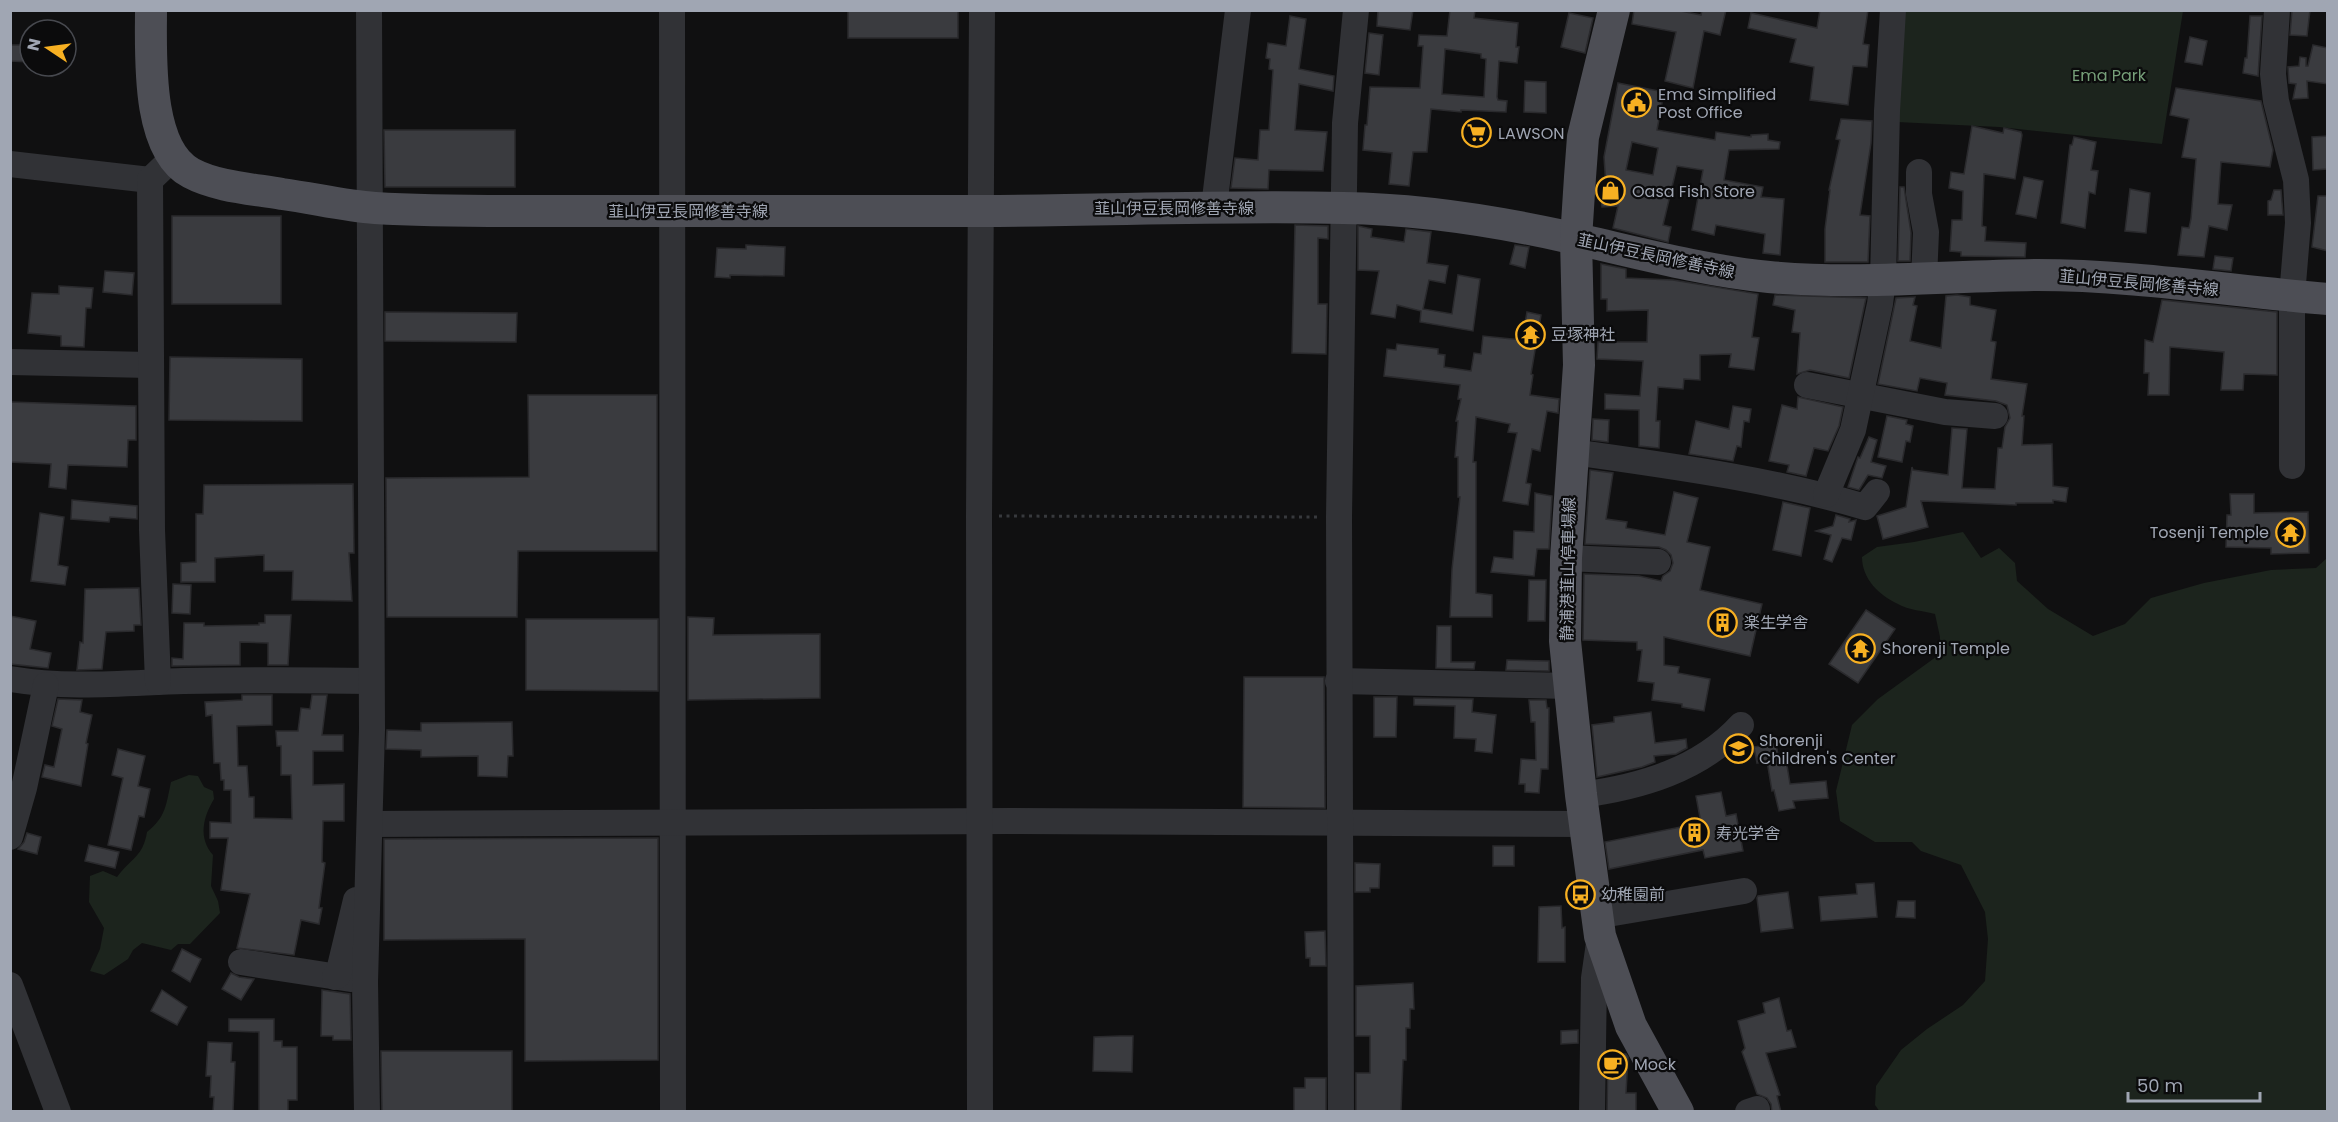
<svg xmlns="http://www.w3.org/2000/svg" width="2338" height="1122" font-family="Poppins,'Noto Sans JP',sans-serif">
	<rect width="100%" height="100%" fill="#101011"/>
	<g fill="#1c241d">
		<polygon points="1902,11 2183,11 2162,144 1999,127 1897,122"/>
		<path d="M 1963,532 L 1981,558 L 1999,548 L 2015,563 L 2017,581 L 2048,609 L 2093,636 L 2125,624 L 2151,598 L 2204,583 L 2271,570 L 2316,568 L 2327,558 L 2327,1111 L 1880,1112 L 1875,1105 L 1876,1086 L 1901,1050 L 1927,1029 L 1963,1005 L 1985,981 L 1988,939 L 1985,912 L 1961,865 L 1921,851 L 1912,842 L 1875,842 L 1840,821 L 1836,791 L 1852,725 L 1878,699 L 1940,654 L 1940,637 L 1935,614 C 1924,611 1908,610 1898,604 C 1879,595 1862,579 1862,557 L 1877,547 L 1914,542 Z"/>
		<path d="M 189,775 L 198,776 L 204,787 L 213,791 L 214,799 C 203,817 198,838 213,855 L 211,886 L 218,901 L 220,913 L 190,944 L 178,944 L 171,950 L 142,943 L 133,950 L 128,959 L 104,975 L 90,971 L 100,949 L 104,928 L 89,902 L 90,876 L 103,871 L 117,877 C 131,858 143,857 147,832 C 166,817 166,805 171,782 Z"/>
	</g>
	<g fill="#3a3b3f" stroke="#2a2a2d" stroke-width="1.5" fill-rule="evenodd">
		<rect x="848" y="10" width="110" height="28"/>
		<polygon points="1378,10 1413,10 1410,30 1377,26"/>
		<path d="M 1450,10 L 1475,10 L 1474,18 L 1518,23 L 1516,47 L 1519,47 L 1517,63 L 1499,61 L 1497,97 L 1498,100 L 1507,101 L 1506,112 L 1461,110 L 1461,112 L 1431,109 L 1427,152 L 1413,152 L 1409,186 L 1389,184 L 1392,153 L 1363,150 L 1365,125 L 1367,125 L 1370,87 L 1420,88 L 1423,46 L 1418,46 L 1419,35 L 1447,36 ZM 1445,49 L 1481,54 L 1481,58 L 1486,59 L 1484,97 L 1442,94 Z"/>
		<polygon points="1634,10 1676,10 1701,15 1702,10 1726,10 1720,35 1704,31 1693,88 1665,81 1676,32 1632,24"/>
		<polygon points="1820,10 1868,10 1863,44 1869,45 1867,67 1853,66 1848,105 1810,100 1814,67 1790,62 1796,39 1748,28 1751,13 1817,28"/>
		<polygon points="2292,10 2310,10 2307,36 2290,35"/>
		<polygon points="1569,13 1593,18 1585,53 1561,47"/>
		<polygon points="1290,16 1306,19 1299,69 1334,76 1333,91 1299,84 1295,130 1327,132 1323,171 1269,170 1268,189 1231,188 1235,158 1258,160 1260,130 1269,130 1273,70 1269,69 1270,59 1266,58 1268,43 1286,46"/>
		<polygon points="2250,16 2262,16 2258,76 2243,73 2245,58 2247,58"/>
		<polygon points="1369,33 1383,35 1379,75 1365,73"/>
		<polygon points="2190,37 2207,41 2202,65 2185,62"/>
		<polygon points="10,45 30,45 30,62 10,61"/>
		<polygon points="2313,45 2328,48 2328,84 2307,81 2308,98 2293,99 2296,84 2289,83 2288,67 2299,66 2300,57 2306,58 2306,66 2308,66"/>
		<polygon points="1525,81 1546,82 1546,113 1524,112"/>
		<path d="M 1618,83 L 1664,92 L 1657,130 L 1715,140 L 1716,132 L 1751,137 L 1751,135 L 1768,134 L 1768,140 L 1780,142 L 1779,149 L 1729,150 L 1724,180 L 1763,187 L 1761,197 L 1784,199 L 1780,255 L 1763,253 L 1765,234 L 1716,225 L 1714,235 L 1692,230 L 1703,170 L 1677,166 L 1663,225 L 1671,227 L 1668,242 L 1613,228 L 1618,206 L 1602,207 L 1600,186 L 1606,186 L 1604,157 ZM 1632,142 L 1658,148 L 1653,175 L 1626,170 Z"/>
		<polygon points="2176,88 2261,101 2273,150 2270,167 2221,162 2218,204 2232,205 2227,230 2209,226 2204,257 2178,255 2182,227 2189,228 2191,219 2196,159 2182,157 2189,119 2170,115"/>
		<polygon points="1841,119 1872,121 1871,143 1860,215 1870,216 1868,262 1825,262 1825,229 1830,190 1829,190 1840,140 1836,139"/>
		<polygon points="1972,126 2003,133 2004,128 2021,132 2022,135 2015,179 1984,174 1982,226 1986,227 1985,241 2026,243 2025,257 1961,256 1961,252 1950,251 1952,220 1962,220 1963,191 1949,188 1951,172 1964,174"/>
		<polygon points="384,130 515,130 515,187 385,187"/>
		<polygon points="2328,136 2328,169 2313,170 2312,137"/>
		<polygon points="2074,137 2096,142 2091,170 2098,171 2095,194 2089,192 2085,228 2061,223 2070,145 2072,145"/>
		<polygon points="2024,177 2043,181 2036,218 2016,214"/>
		<polygon points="1900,187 1904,187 1911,233 1910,261 1898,261"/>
		<polygon points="2130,189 2150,193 2146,233 2125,231"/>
		<polygon points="2274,190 2281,190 2283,215 2268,215 2268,201 2271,200"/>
		<polygon points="2318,196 2328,196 2328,251 2312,247"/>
		<rect x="172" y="216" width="109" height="88"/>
		<polygon points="1295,225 1328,226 1328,239 1318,238 1318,304 1327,304 1326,354 1292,353"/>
		<polygon points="1358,226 1372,229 1371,237 1404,242 1406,229 1431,232 1427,263 1448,266 1445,283 1429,280 1423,309 1452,314 1458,275 1480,279 1473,331 1420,322 1421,311 1397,305 1395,318 1371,314 1379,271 1358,270"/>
		<polygon points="746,245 785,247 784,276 730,275 730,278 715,277 717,248 746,249"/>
		<polygon points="1515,245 1529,247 1525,268 1510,264"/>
		<polygon points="2215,256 2233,258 2231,271 2213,269"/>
		<polygon points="1601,264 1626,269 1626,278 1673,280 1758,294 1752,337 1759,338 1754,370 1729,367 1731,354 1700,355 1700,380 1684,379 1683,389 1658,387 1656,421 1660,421 1659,448 1639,446 1639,410 1605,409 1605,394 1640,396 1643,361 1597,359 1598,342 1647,342 1648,310 1607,311 1607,299 1601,299"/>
		<polygon points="105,271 134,273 132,295 103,292"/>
		<polygon points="59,286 93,288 91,308 86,308 84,347 61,346 61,336 28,333 32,293 59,294"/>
		<polygon points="1775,295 1866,298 1849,378 1810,370 1797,374 1800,333 1792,332 1795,310 1773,305"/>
		<polygon points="1957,295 1970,297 1970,305 1996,310 1991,341 1996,342 1991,379 2027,384 2022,416 2024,416 2022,445 2052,444 2053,486 2068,488 2066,502 2053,500 2053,503 2016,503 2016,505 1921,501 1928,527 1883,539 1877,516 1906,507 1912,467 1913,470 1948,475 1952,428 1967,429 1962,488 1995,489 1998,448 2002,448 2005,427 2010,418 2007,405 1996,401 1945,395 1947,383 1920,378 1917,391 1878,384 1896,298 1915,297 1913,305 1917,306 1910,341 1941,348 1946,296"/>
		<polygon points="2162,300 2277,312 2277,375 2244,374 2243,390 2221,390 2224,352 2170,347 2169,395 2148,395 2149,373 2144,373 2145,340 2153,342"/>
		<polygon points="385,312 517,313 516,342 385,341"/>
		<polygon points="1527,312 1541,315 1531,374 1533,375 1530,395 1559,399 1558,413 1547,411 1540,451 1532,449 1526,483 1531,484 1528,505 1503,501 1517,433 1508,432 1510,424 1476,417 1473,462 1476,462 1476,593 1492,595 1492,617 1450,617 1452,569 1460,497 1458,497 1458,457 1455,457 1458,421 1456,421 1461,399 1458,399 1460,385 1384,376 1387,349 1396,350 1397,344 1438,349 1438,354 1445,355 1444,367 1471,371 1474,353 1481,354 1483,336 1522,340"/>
		<polygon points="170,357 302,359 302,421 169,420"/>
		<polygon points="528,395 657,395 657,551 518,551 517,617 387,617 386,478 529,477"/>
		<polygon points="1798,397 1843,407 1839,426 1828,451 1814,448 1806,476 1787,472 1789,465 1769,461 1782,405 1797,409"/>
		<polygon points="10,402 136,406 136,440 128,440 127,467 68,465 66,489 49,487 51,464 10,462"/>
		<polygon points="1733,406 1751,409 1749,422 1744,421 1741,447 1737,446 1733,461 1689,454 1696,421 1729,429"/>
		<polygon points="1887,416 1907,420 1906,424 1913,426 1910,442 1906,441 1902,462 1878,457"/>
		<polygon points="1593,419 1609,420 1608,442 1592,440"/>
		<polygon points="1869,437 1877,440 1871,462 1886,466 1882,478 1868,475 1859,490 1848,487 1858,457 1860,458"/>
		<polygon points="1590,470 1613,473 1606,519 1627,522 1626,528 1665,535 1674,492 1698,498 1687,542 1710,547 1700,590 1762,604 1750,656 1664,637 1664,665 1679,667 1678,673 1710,679 1704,711 1682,707 1682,704 1652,700 1654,683 1638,681 1642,650 1637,650 1637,642 1583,640 1584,574 1639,576 1661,581 1663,576 1670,571 1673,563 1671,555 1666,550 1659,547 1585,544"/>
		<polygon points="353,484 354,553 349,553 352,601 292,600 293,571 264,571 264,555 215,558 215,582 181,582 181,563 196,562 196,514 203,514 204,485"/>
		<polygon points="1535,493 1552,496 1549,549 1537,549 1534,576 1491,572 1494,557 1513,559 1514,531 1534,532"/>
		<polygon points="2230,494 2254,494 2254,513 2308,512 2309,553 2271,554 2271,548 2226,547 2227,515 2231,515"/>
		<polygon points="72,500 137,506 137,519 110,517 109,522 71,519"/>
		<polygon points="1783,502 1810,508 1801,556 1773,550"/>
		<polygon points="40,513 64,517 58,565 68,567 65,585 31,581"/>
		<polygon points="1836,515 1850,519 1849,522 1856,520 1851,540 1842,538 1832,562 1824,559 1831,535 1816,531 1833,526"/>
		<polygon points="1529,580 1546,580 1545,621 1528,621"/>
		<polygon points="173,584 191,585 190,614 172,613"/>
		<polygon points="139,588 141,625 134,625 134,631 106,632 102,669 77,670 80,642 83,643 85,589"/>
		<polygon points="1866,610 1895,629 1858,683 1829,664"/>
		<polygon points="265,615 291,615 288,665 268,665 268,643 240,642 240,665 172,666 172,658 183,659 184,623 204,623 204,626 259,625 259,623 265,623"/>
		<polygon points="10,616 36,621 30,649 51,653 48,668 10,664"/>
		<polygon points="688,617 714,618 713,635 820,634 820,698 688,700"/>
		<polygon points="526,619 658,619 658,691 526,690"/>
		<polygon points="1437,626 1451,626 1451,662 1475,662 1474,669 1436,668"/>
		<polygon points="1507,660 1549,661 1549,671 1506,670"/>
		<polygon points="1244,677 1324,677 1325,808 1243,807"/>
		<polygon points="242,695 272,695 272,725 237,726 238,766 247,766 249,797 254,797 254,818 292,819 291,775 281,775 281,746 277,746 276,731 298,731 301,708 310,709 312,695 327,695 322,735 343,735 343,751 313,751 313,785 344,784 344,821 323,821 322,862 325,863 319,908 322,908 319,924 301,920 294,955 237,948 250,894 221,890 228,838 210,838 210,822 231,823 231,790 224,790 224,780 221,780 220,763 214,763 212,715 206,716 205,702 242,700"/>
		<polygon points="1374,697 1397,697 1396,737 1374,737"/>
		<polygon points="1414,698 1473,699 1472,712 1496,715 1492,753 1475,751 1476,739 1454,738 1455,706 1414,705"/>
		<polygon points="58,699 82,700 80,712 92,715 86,743 88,744 81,786 42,777 45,765 54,767 62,729 52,726"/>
		<polygon points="1529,700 1546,700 1547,708 1549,708 1548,769 1541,769 1539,793 1525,792 1525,784 1519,784 1521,759 1536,760 1535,722 1531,722"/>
		<polygon points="1651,712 1655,743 1686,739 1687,748 1676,754 1654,756 1655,762 1642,767 1597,777 1592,725 1614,722 1614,717"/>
		<polygon points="512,722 513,756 508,756 507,777 478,776 478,756 421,757 421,750 386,749 387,730 421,731 421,723"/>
		<polygon points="1776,743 1778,755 1785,753 1790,784 1826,781 1828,798 1793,801 1795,808 1779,811 1774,790 1772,791 1767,761 1757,763 1754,747"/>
		<polygon points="118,749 145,756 138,786 150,789 144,817 139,816 131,850 108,845 123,778 112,775"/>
		<polygon points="1721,792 1726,816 1736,814 1743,851 1705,858 1703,850 1609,869 1605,842 1701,823 1696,796"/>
		<polygon points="27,833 41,837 37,854 18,849 24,842"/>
		<polygon points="658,838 658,1060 525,1061 525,939 384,940 384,839"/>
		<polygon points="89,845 119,852 115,868 85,861"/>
		<rect x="1493" y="846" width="21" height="20"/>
		<polygon points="1355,863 1380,864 1379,888 1370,888 1370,892 1355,892"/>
		<polygon points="1874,883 1877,917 1821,921 1819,897 1857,894 1856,884"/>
		<polygon points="1788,892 1793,928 1761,932 1757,898 1758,896"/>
		<polygon points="1898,901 1915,901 1915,918 1896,917"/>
		<polygon points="1561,906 1562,928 1565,927 1565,962 1538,962 1539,907"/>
		<polygon points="1325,931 1326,966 1310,966 1310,958 1306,958 1305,932"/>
		<polygon points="182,949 201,959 190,982 172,971"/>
		<polygon points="231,973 239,977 254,979 241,1000 222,989"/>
		<polygon points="1413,983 1414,1009 1410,1009 1410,1028 1406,1028 1406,1060 1403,1060 1401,1111 1356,1112 1356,1073 1370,1073 1370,1036 1356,1036 1356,986"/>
		<polygon points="162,990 187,1007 177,1025 151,1011"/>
		<polygon points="322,990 350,994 351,1040 333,1040 333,1036 321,1036"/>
		<polygon points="1779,998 1787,1031 1791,1030 1796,1047 1766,1053 1780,1095 1777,1096 1781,1112 1772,1112 1771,1104 1767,1098 1757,1094 1742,1052 1745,1048 1738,1021 1765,1013 1763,1003"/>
		<polygon points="229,1019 274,1019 274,1041 282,1041 282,1047 297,1047 297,1100 288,1100 288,1112 259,1112 259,1032 229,1031"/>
		<polygon points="1578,1030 1578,1043 1561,1044 1561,1031"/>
		<polygon points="1120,1036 1133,1036 1132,1072 1093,1071 1094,1037"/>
		<polygon points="208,1042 232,1043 231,1062 235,1062 233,1112 213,1112 214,1097 210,1097 211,1076 206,1076"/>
		<polygon points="381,1051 512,1051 512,1112 382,1112"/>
		<polygon points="1608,1054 1626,1054 1628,1057 1626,1093 1636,1093 1636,1112 1607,1112"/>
		<polygon points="1305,1078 1326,1078 1326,1112 1294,1111 1294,1088 1305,1088"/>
	</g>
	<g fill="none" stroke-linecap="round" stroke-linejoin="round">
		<polyline stroke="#37393d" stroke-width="3" stroke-dasharray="3 4.5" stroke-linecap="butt" points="999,516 1319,517"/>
		<g stroke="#313236" stroke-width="26">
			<polyline points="672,10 673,1112"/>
			<polyline points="2277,10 2273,74 2276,101 2296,180 2298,223 2292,296 2292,466"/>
			<polyline points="10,164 150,180"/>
			<polyline points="1919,172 1919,194 1926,232 1924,279"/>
			<polyline points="1214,207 1238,10"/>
			<polyline points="10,362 150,365"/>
			<polyline points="1807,385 1945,412 1995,416"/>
			<path d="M 1573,452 C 1671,466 1770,479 1865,507 L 1877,492"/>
			<polyline points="1826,495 1853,430 1880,304 1883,280 1887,111 1893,10"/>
			<polyline points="1566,558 1658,562"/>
			<path d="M 10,679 C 71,689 123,683 184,681 C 246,680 309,680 371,681"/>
			<polyline points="1338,681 1570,686"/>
			<polyline points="158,682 152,530 150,180 173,158"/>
			<path d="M 1581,795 C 1640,787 1700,770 1741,725"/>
			<polyline points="370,824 1008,821 1585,824"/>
			<polyline points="10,837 24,788 46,685"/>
			<polyline points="1596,916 1744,891"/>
			<polyline points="241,962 351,979"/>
			<polyline points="335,977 338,975 356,900"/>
			<polyline points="10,985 58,1112"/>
			<polyline points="367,1112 365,982 372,730 369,10"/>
			<polyline points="980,1112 979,516 982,10"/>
			<polyline points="1341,1112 1339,517 1345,123 1356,10"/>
			<polyline points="1592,1112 1594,978 1600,936"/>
			<polyline points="1748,1112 1757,1109"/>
		</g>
		<g stroke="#4d4e55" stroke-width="32">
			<path d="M 151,10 C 151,55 146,149 191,173 C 217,187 254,189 282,194 C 313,198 344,206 375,208 C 441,212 507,211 573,211 C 709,211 845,211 982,211 C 1102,211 1223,205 1343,208 C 1418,209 1490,220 1563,236 C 1631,251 1699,270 1769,277 C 1858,285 1947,276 2037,275 C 2134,275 2231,291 2328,299"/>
			<polyline points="1614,10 1583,137 1580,177 1576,239 1579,365 1566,558 1565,641 1581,795 1600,936 1631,1026 1678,1112"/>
		</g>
	</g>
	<defs>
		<symbol id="civic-ring" viewBox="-11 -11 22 22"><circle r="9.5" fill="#0b0b0c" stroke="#f7b022" stroke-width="1.5"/><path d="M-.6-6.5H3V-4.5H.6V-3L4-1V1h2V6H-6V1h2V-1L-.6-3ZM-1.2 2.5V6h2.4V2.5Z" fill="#f7b022"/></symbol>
		<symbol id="supermarket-ring" viewBox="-11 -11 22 22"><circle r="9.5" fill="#0b0b0c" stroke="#f7b022" stroke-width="1.5"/><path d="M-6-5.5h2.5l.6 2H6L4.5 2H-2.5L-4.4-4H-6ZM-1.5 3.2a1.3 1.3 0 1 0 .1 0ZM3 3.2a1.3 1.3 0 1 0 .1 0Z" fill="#f7b022"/></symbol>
		<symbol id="shop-ring" viewBox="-11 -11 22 22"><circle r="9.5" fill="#0b0b0c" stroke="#f7b022" stroke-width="1.5"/><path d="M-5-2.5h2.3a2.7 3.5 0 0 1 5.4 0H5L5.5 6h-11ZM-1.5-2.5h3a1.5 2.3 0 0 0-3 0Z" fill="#f7b022"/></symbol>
		<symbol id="temple-ring" viewBox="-11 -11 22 22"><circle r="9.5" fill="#0b0b0c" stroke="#f7b022" stroke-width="1.5"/><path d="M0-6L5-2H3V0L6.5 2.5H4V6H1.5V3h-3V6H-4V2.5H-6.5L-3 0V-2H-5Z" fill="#f7b022"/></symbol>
		<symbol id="building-ring" viewBox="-11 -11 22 22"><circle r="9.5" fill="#0b0b0c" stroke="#f7b022" stroke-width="1.5"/><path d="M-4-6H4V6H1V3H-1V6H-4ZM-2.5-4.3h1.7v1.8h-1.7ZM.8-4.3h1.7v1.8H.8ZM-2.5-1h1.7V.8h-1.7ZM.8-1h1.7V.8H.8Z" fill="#f7b022"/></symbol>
		<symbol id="school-ring" viewBox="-11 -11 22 22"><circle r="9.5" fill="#0b0b0c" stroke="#f7b022" stroke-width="1.5"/><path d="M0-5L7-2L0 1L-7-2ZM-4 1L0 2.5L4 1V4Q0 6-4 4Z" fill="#f7b022"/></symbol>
		<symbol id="bus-ring" viewBox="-11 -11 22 22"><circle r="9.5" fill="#0b0b0c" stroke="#f7b022" stroke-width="1.5"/><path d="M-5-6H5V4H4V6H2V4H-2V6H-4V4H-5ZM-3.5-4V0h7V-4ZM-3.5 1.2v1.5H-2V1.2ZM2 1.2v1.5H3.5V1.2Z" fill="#f7b022"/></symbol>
		<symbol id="cafe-ring" viewBox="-11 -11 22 22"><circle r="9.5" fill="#0b0b0c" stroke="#f7b022" stroke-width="1.5"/><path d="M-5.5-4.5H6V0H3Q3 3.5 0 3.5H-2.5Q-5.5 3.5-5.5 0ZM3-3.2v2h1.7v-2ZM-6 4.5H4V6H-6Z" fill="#f7b022"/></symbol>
	</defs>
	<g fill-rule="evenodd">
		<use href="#civic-ring" x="1620" y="86" width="33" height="33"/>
		<use href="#supermarket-ring" x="1460" y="116" width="33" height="33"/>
		<use href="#shop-ring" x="1594" y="174" width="33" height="33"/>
		<use href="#temple-ring" x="1514" y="318" width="33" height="33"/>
		<use href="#temple-ring" x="2274" y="516" width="33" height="33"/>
		<use href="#building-ring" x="1706" y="606" width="33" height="33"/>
		<use href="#temple-ring" x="1844" y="632" width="33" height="33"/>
		<use href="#school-ring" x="1722" y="732" width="33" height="33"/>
		<use href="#building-ring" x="1678" y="816" width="33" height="33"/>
		<use href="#bus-ring" x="1564" y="878" width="33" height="33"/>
		<use href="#cafe-ring" x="1596" y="1048" width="33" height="33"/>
	</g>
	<g text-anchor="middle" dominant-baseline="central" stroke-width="4.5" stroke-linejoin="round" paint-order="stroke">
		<g font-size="16" fill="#769f79" stroke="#0b0b0c">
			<text x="2109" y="75">Ema Park</text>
		</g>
		<g font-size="16" fill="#a0a6b3" stroke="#0b0b0c" text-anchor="start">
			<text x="1658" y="94">Ema Simplified<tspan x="1658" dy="18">Post Office</tspan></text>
			<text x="1498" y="133">LAWSON</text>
			<text x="1632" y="191">Oasa Fish Store</text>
			<text x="1551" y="334">豆塚神社</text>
			<text x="2269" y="532" text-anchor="end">Tosenji Temple</text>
			<text x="1744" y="622">楽生学舎</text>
			<text x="1882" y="648">Shorenji Temple</text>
			<text x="1759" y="740">Shorenji<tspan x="1759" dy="18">Children's Center</tspan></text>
			<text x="1716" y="833">寿光学舎</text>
			<text x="1601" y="894">幼稚園前</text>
			<text x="1634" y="1064">Mock</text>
		</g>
		<g font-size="16" fill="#a0a6b3" stroke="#0b0b0c">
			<text x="1174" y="208">韮山伊豆長岡修善寺線</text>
			<text x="688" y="211">韮山伊豆長岡修善寺線</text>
			<text transform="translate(1656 256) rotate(12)">韮山伊豆長岡修善寺線</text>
			<text transform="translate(2139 283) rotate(5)">韮山伊豆長岡修善寺線</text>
			<text transform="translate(1568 569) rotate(-89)">静浦港韮山停車場線</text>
		</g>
	</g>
	<rect width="2338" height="1122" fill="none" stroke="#a0a6b3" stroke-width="24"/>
	<g transform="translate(48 48) rotate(283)"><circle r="28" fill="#0b0b0c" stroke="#47494f" stroke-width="1.5"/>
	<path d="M0-4.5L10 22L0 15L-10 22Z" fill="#f7b022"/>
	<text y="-9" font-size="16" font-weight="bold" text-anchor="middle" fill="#a0a6b3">N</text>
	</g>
	<path d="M2128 1092v9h132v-9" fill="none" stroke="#a0a6b3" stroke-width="3"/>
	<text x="2137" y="1092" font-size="18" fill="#a0a6b3" stroke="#0b0b0c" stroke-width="4.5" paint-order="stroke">50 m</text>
</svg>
